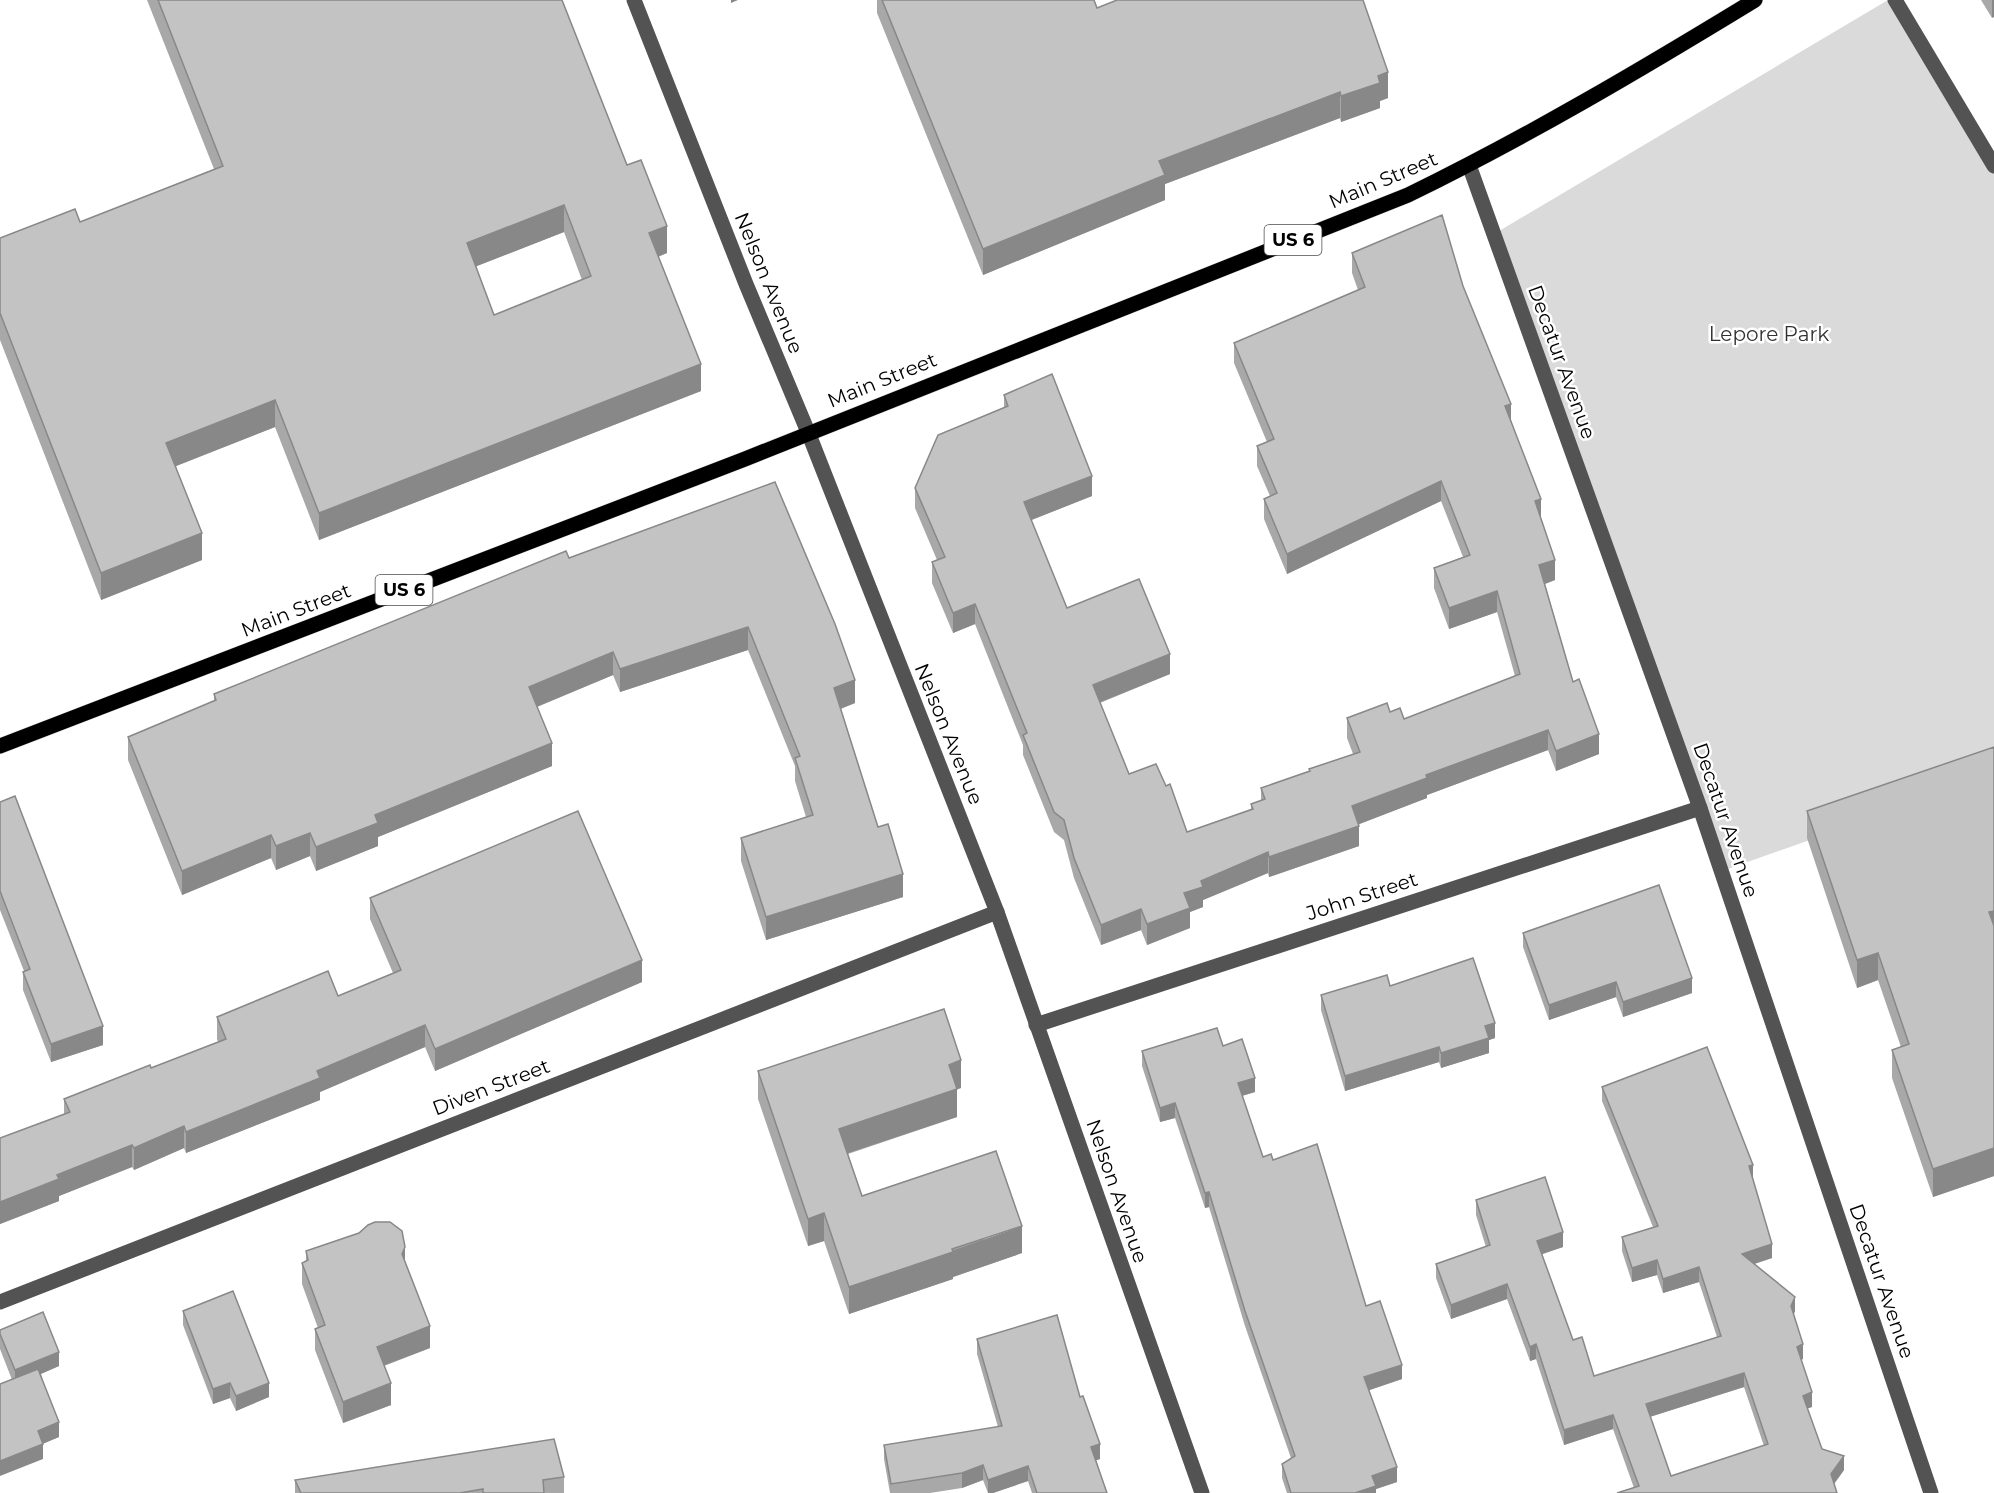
<svg xmlns="http://www.w3.org/2000/svg" width="1994" height="1493" font-family="Montserrat,sans-serif">
	<rect width="100%" height="100%" fill="#fff"/>
	<polygon fill="#dadada" points="1888,0 1994,168 1994,775 1722,871 1494,234"/>
	<g fill="none" stroke-linecap="round" stroke-linejoin="round">
		<defs>
			<path id="major" d="M 0,746 L 745,459 L 1408,195 C 1527,137 1642,69 1755,0"/>
		</defs>
		<use href="#major" stroke="#dbdbdb" stroke-width="16"/>
		<g stroke="#535353" stroke-width="15">
			<polyline points="634,0 746,284 808,432 997,912 1202,1493"/>
			<polyline points="1895,0 1994,166"/>
			<polyline points="1469,165 1700,808 1931,1493"/>
			<polyline points="1036,1025 1700,808"/>
			<polyline points="0,1302 997,912"/>
		</g>
		<use href="#major" stroke="#000" stroke-width="15"/>
	</g>
	<g fill="#a8a8a8" fill-rule="evenodd">
		<path d="M 147,0 L 562,0 L 627,165 L 667,253 L 658,257 L 701,391 L 319,540 L 275,427 L 176,466 L 202,560 L 101,600 L 0,340 L 0,238 L 80,222 L 214,169 ZM 564,232 L 582,280 L 494,315 L 476,266 Z"/>
		<polygon points="877,0 1094,0 1097,8 1388,98 1380,101 1380,108 1341,122 1340,118 1165,184 1165,200 983,275 877,13"/>
		<polygon points="1981,0 1994,0 1992,18"/>
		<polygon points="1352,253 1463,286 1511,420 1541,519 1555,580 1545,584 1573,682 1599,754 1556,771 1548,750 1427,795 1427,798 1358,824 1359,846 1269,877 1268,873 1203,900 1203,907 1190,912 1190,928 1147,945 1141,930 1101,945 1074,878 1064,840 1054,832 1023,755 1023,745 975,624 953,633 932,583 932,562 937,560 915,508 915,488 1004,408 1004,395 1092,496 1031,520 1067,608 1170,674 1100,703 1129,774 1187,832 1251,809 1251,804 1261,801 1261,788 1309,771 1309,769 1353,754 1347,738 1347,718 1390,712 1404,719 1515,676 1497,612 1449,629 1434,588 1434,568 1463,557 1441,501 1287,574 1264,519 1264,499 1270,496 1257,466 1257,446 1267,442 1234,363 1234,343 1358,290 1352,273"/>
		<polygon points="775,482 855,703 841,709 878,827 903,897 766,940 741,861 741,838 806,817 795,781 795,766 748,650 620,692 613,675 537,707 552,766 378,837 378,846 316,871 310,856 276,870 271,858 182,895 128,760 128,737 214,701 214,694 569,558"/>
		<polygon points="1994,747 1994,1176 1933,1197 1892,1078 1892,1050 1901,1047 1878,980 1857,988 1807,838 1807,811"/>
		<polygon points="0,802 103,1045 51,1062 23,990 23,972 24,971 0,910"/>
		<polygon points="370,898 642,982 435,1071 425,1047 320,1092 320,1100 186,1153 184,1148 134,1170 132,1167 59,1196 59,1201 0,1224 0,1138 64,1114 64,1099 151,1068 218,1042 217,1039 217,1017 338,996 393,973 370,919"/>
		<polygon points="1523,933 1692,993 1623,1017 1616,997 1549,1020 1523,947"/>
		<polygon points="1390,986 1495,1038 1489,1040 1489,1053 1441,1068 1439,1062 1345,1091 1321,1010 1321,995"/>
		<polygon points="1223,1046 1255,1092 1242,1096 1263,1157 1273,1160 1366,1306 1402,1379 1369,1390 1397,1482 1376,1489 1376,1493 1287,1493 1282,1478 1282,1464 1291,1458 1245,1326 1209,1207 1205,1208 1175,1118 1160,1122 1142,1066 1142,1051"/>
		<polygon points="758,1071 961,1088 957,1089 957,1117 848,1154 862,1196 1022,1253 953,1277 953,1279 849,1314 824,1241 808,1246 758,1099"/>
		<path d="M 1602,1087 L 1753,1179 L 1772,1258 L 1754,1264 L 1795,1311 L 1794,1314 L 1803,1359 L 1801,1360 L 1812,1407 L 1807,1408 L 1822,1449 L 1844,1470 L 1834,1484 L 1634,1488 L 1613,1429 L 1564,1445 L 1536,1359 L 1530,1361 L 1507,1299 L 1451,1319 L 1436,1278 L 1436,1264 L 1486,1247 L 1476,1215 L 1476,1200 L 1563,1247 L 1541,1254 L 1573,1340 L 1594,1376 L 1717,1337 L 1699,1282 L 1663,1293 L 1657,1275 L 1632,1282 L 1622,1251 L 1622,1237 L 1653,1227 L 1602,1101 ZM 1744,1387 L 1764,1446 L 1671,1476 L 1650,1417 Z"/>
		<polygon points="306,1251 405,1262 430,1348 384,1366 391,1405 343,1423 315,1350 315,1329 318,1328 302,1284 302,1263 306,1261"/>
		<polygon points="183,1311 269,1397 236,1411 230,1398 213,1404 183,1325"/>
		<polygon points="0,1330 59,1366 41,1374 59,1437 43,1443 43,1459 0,1349"/>
		<polygon points="977,1339 1080,1397 1100,1459 1096,1460 1107,1493 1032,1493 1028,1481 993,1493 988,1493 983,1480 962,1488 930,1493 890,1493 884,1459 884,1445 998,1427 977,1354"/>
		<polygon points="564,1477 564,1493 295,1493 295,1480"/>
	</g>
	<g fill="#888">
		<polygon points="731,0 738,0 731,3"/>
		<polygon points="1992,0 1994,0 1994,17 1992,18"/>
		<polygon points="1388,72 1388,98 1380,101 1380,108 1341,122 1341,96 1378,76"/>
		<polygon points="1340,92 1340,118 1165,184 1165,200 983,275 983,249 1159,161"/>
		<polygon points="564,205 564,232 467,270 467,243"/>
		<polygon points="667,226 667,253 649,260 649,233"/>
		<polygon points="701,364 701,391 319,540 319,513"/>
		<polygon points="275,400 275,427 166,470 166,443"/>
		<polygon points="1511,404 1511,425 1505,406"/>
		<polygon points="1092,476 1092,496 1024,523 1024,502"/>
		<polygon points="1441,481 1441,501 1287,574 1287,554"/>
		<polygon points="1541,499 1541,519 1535,501"/>
		<polygon points="202,533 202,560 101,600 101,573"/>
		<polygon points="1555,560 1555,580 1539,586 1539,565"/>
		<polygon points="1497,591 1497,612 1449,629 1449,608"/>
		<polygon points="975,604 975,624 953,633 953,613"/>
		<polygon points="748,627 748,650 620,692 620,669"/>
		<polygon points="613,652 613,675 529,710 529,687"/>
		<polygon points="1170,654 1170,674 1093,705 1093,685"/>
		<polygon points="855,680 855,703 834,711 834,688"/>
		<polygon points="1548,730 1548,750 1427,795 1427,798 1352,827 1352,806 1426,775"/>
		<polygon points="1599,734 1599,754 1556,771 1556,751"/>
		<polygon points="552,743 552,766 378,837 378,846 316,871 316,847 375,815"/>
		<polygon points="1359,826 1359,846 1269,877 1269,857"/>
		<polygon points="310,833 310,856 276,870 276,846"/>
		<polygon points="271,835 271,858 182,895 182,871"/>
		<polygon points="1268,852 1268,873 1203,900 1203,907 1190,912 1190,928 1147,945 1147,924 1201,881"/>
		<polygon points="903,874 903,897 766,940 766,917"/>
		<polygon points="1141,909 1141,930 1101,945 1101,925"/>
		<polygon points="1994,911 1994,938 1989,912"/>
		<polygon points="1878,953 1878,980 1857,988 1857,960"/>
		<polygon points="642,960 642,982 435,1071 435,1049"/>
		<polygon points="1692,978 1692,993 1623,1017 1623,1002"/>
		<polygon points="1616,982 1616,997 1549,1020 1549,1005"/>
		<polygon points="1495,1023 1495,1038 1489,1040 1489,1053 1441,1068 1441,1053 1485,1026"/>
		<polygon points="425,1025 425,1047 320,1092 320,1100 186,1153 186,1132 317,1071"/>
		<polygon points="103,1026 103,1045 51,1062 51,1044"/>
		<polygon points="1439,1047 1439,1062 1345,1091 1345,1076"/>
		<polygon points="961,1060 961,1088 951,1091 957,1089 957,1117 839,1156 839,1129 949,1065"/>
		<polygon points="1255,1078 1255,1092 1238,1097 1238,1083"/>
		<polygon points="1175,1103 1175,1118 1160,1122 1160,1108"/>
		<polygon points="184,1126 184,1148 134,1170 134,1148"/>
		<polygon points="132,1145 132,1167 59,1196 59,1201 0,1224 0,1202 57,1175"/>
		<polygon points="1994,1148 1994,1176 1933,1197 1933,1169"/>
		<polygon points="1753,1165 1753,1179 1749,1181 1749,1166"/>
		<polygon points="1209,1192 1209,1207 1205,1208 1205,1193"/>
		<polygon points="824,1213 824,1241 808,1246 808,1219"/>
		<polygon points="1022,1226 1022,1253 953,1277 953,1279 849,1314 849,1287"/>
		<polygon points="1563,1232 1563,1247 1537,1256 1537,1241"/>
		<polygon points="1772,1244 1772,1258 1742,1268 1742,1254"/>
		<polygon points="405,1247 405,1268 402,1254"/>
		<polygon points="1657,1260 1657,1275 1632,1282 1632,1268"/>
		<polygon points="1699,1267 1699,1282 1663,1293 1663,1279"/>
		<polygon points="1507,1284 1507,1299 1451,1319 1451,1305"/>
		<polygon points="1795,1297 1795,1311 1791,1320 1791,1306"/>
		<polygon points="430,1326 430,1348 377,1368 377,1347"/>
		<polygon points="1536,1344 1536,1359 1530,1361 1530,1347"/>
		<polygon points="1803,1344 1803,1359 1797,1361 1797,1347"/>
		<polygon points="59,1352 59,1366 15,1385 15,1370"/>
		<polygon points="1402,1365 1402,1379 1364,1392 1364,1377"/>
		<polygon points="1744,1373 1744,1387 1646,1418 1646,1404"/>
		<polygon points="230,1383 230,1398 213,1404 213,1389"/>
		<polygon points="269,1383 269,1397 236,1411 236,1396"/>
		<polygon points="391,1383 391,1405 343,1423 343,1402"/>
		<polygon points="1812,1392 1812,1407 1803,1410 1803,1396"/>
		<polygon points="1613,1415 1613,1429 1564,1445 1564,1430"/>
		<polygon points="59,1422 59,1437 38,1446 38,1431"/>
		<polygon points="43,1444 43,1459 0,1476 0,1461"/>
		<polygon points="1100,1444 1100,1459 1091,1462 1091,1447"/>
		<polygon points="1844,1456 1844,1470 1831,1488 1831,1474"/>
		<polygon points="983,1465 983,1480 962,1488 962,1473"/>
		<polygon points="1028,1466 1028,1481 993,1493 988,1493 988,1480"/>
		<polygon points="1397,1467 1397,1482 1376,1489 1376,1493 1355,1493 1372,1476"/>
	</g>
	<g fill="#c3c3c3" stroke="#888" stroke-width="1.5" fill-rule="evenodd">
		<path d="M 158,0 L 562,0 L 627,165 L 641,160 L 667,226 L 649,233 L 701,364 L 319,513 L 275,400 L 166,443 L 202,533 L 101,573 L 0,313 L 0,238 L 75,209 L 80,222 L 223,166 ZM 564,205 L 591,276 L 494,315 L 467,243 Z"/>
		<polygon points="882,0 1094,0 1097,8 1117,0 1363,0 1388,72 1378,76 1380,83 1341,96 1340,92 1159,161 1165,175 983,249"/>
		<polygon points="1442,215 1463,286 1511,404 1505,406 1541,499 1535,501 1555,560 1539,565 1573,682 1579,679 1599,734 1556,751 1548,730 1426,775 1427,778 1352,806 1359,826 1269,857 1268,852 1201,881 1203,887 1184,893 1190,908 1147,924 1141,909 1101,925 1074,858 1064,820 1054,812 1023,735 1027,733 975,604 953,613 932,562 945,557 915,488 938,435 1008,406 1004,395 1052,374 1092,476 1024,502 1067,608 1139,579 1170,654 1093,685 1129,774 1156,764 1166,786 1170,784 1187,832 1253,809 1251,804 1265,799 1261,788 1310,771 1309,769 1360,752 1347,718 1387,703 1390,712 1400,708 1404,719 1520,674 1497,591 1449,608 1434,568 1470,555 1441,481 1287,554 1264,499 1277,493 1257,446 1274,439 1234,343 1365,287 1352,253"/>
		<polygon points="775,482 835,624 855,680 834,688 878,827 888,824 903,874 766,917 741,838 813,815 795,758 800,756 748,627 620,669 613,652 529,687 552,743 375,815 378,823 316,847 310,833 276,846 271,835 182,871 128,737 216,700 214,694 566,551 569,558"/>
		<polygon points="1994,747 1994,911 1989,912 1994,926 1994,1148 1933,1169 1892,1050 1909,1044 1878,953 1857,960 1807,811"/>
		<polygon points="15,796 103,1026 51,1044 23,972 30,969 0,891 0,802"/>
		<polygon points="578,811 642,960 435,1049 425,1025 317,1071 320,1078 186,1132 184,1126 134,1148 132,1145 57,1175 59,1179 0,1202 0,1138 70,1112 64,1099 150,1065 151,1068 226,1039 217,1017 328,971 338,996 401,970 370,898"/>
		<polygon points="1659,885 1692,978 1623,1002 1616,982 1549,1005 1523,933"/>
		<polygon points="1473,958 1495,1023 1485,1026 1489,1038 1441,1053 1439,1047 1345,1076 1321,995 1387,975 1390,986"/>
		<polygon points="944,1009 961,1060 949,1065 957,1089 839,1129 862,1196 996,1151 1022,1226 952,1249 953,1252 849,1287 824,1213 808,1219 758,1071"/>
		<polygon points="1217,1028 1223,1046 1242,1039 1255,1078 1238,1083 1263,1157 1271,1154 1273,1160 1317,1144 1366,1306 1380,1301 1402,1365 1364,1377 1397,1467 1372,1476 1376,1486 1355,1493 1291,1493 1282,1464 1295,1456 1245,1311 1209,1192 1205,1193 1175,1103 1160,1108 1142,1051"/>
		<path d="M 1707,1047 L 1753,1165 L 1749,1166 L 1772,1244 L 1742,1254 L 1795,1297 L 1791,1306 L 1803,1344 L 1797,1347 L 1812,1392 L 1803,1396 L 1822,1449 L 1844,1456 L 1831,1474 L 1837,1493 L 1617,1493 L 1639,1486 L 1613,1415 L 1564,1430 L 1536,1344 L 1530,1347 L 1507,1284 L 1451,1305 L 1436,1264 L 1490,1245 L 1476,1200 L 1545,1177 L 1563,1232 L 1537,1241 L 1573,1340 L 1582,1337 L 1594,1376 L 1721,1336 L 1699,1267 L 1663,1279 L 1657,1260 L 1632,1268 L 1622,1237 L 1658,1226 L 1602,1087 ZM 1744,1373 L 1768,1444 L 1671,1476 L 1646,1404 Z"/>
		<polygon points="375,1222 390,1222 402,1231 405,1247 402,1254 430,1326 377,1347 391,1383 343,1402 315,1329 325,1325 302,1263 308,1260 306,1251 359,1233 368,1225"/>
		<polygon points="233,1291 269,1383 236,1396 230,1383 213,1389 183,1311"/>
		<polygon points="43,1312 59,1352 15,1370 0,1334 0,1330"/>
		<polygon points="1057,1315 1080,1397 1083,1396 1100,1444 1091,1447 1107,1493 1037,1493 1028,1466 988,1480 983,1465 962,1473 891,1484 884,1445 1002,1426 977,1339"/>
		<polygon points="38,1369 59,1422 38,1431 43,1444 0,1461 0,1384"/>
		<polygon points="554,1439 564,1477 543,1480 544,1493 483,1493 483,1489 460,1493 301,1493 295,1480"/>
	</g>
	<g text-anchor="middle" dominant-baseline="central" stroke-width="5" stroke-linejoin="round" paint-order="stroke">
		<g fill="#fff" stroke="#4c4c4c" stroke-width="1.5">
			<rect x="1264.5" y="225" width="57" height="30" rx="4.5"/>
			<rect x="375.5" y="575" width="57" height="30" rx="4.5"/>
		</g>
		<g font-size="18" font-weight="bold" fill="#000">
			<text x="1293" y="240">US 6</text>
			<text x="404" y="590">US 6</text>
		</g>
		<g font-size="20" fill="#000" stroke="#fff">
			<text transform="translate(1383 180) rotate(-23)">Main Street</text>
			<text transform="translate(769 283) rotate(68)">Nelson Avenue</text>
			<text transform="translate(1562 362) rotate(70)">Decatur Avenue</text>
			<text transform="translate(882 380) rotate(-22)">Main Street</text>
			<text transform="translate(296 610) rotate(-21)">Main Street</text>
			<text transform="translate(949 734) rotate(68)">Nelson Avenue</text>
			<text transform="translate(1726 820) rotate(71)">Decatur Avenue</text>
			<text transform="translate(1362 896) rotate(-18)">John Street</text>
			<text transform="translate(491 1087) rotate(-21)">Diven Street</text>
			<text transform="translate(1117 1191) rotate(71)">Nelson Avenue</text>
			<text transform="translate(1882 1281) rotate(71)">Decatur Avenue</text>
		</g>
		<g font-size="20" fill="#313131" stroke="#fff">
			<text x="1769" y="334">Lepore Park</text>
		</g>
	</g>
</svg>
